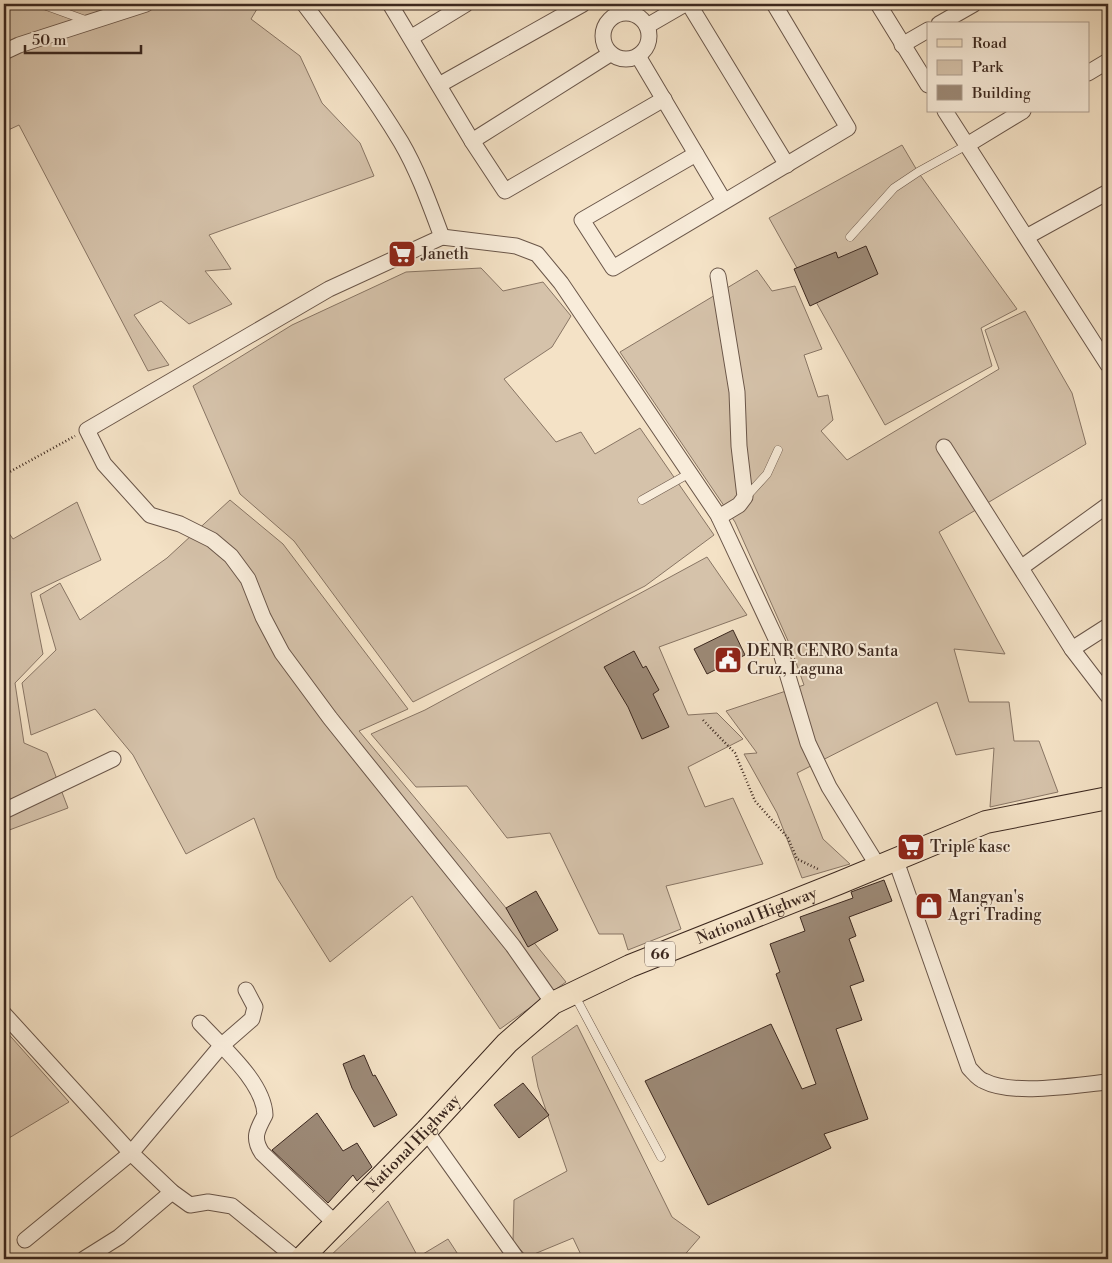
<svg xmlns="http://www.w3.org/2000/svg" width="1112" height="1263" font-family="'Libre Bodoni',serif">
	<rect width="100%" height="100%" fill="#f4e2c6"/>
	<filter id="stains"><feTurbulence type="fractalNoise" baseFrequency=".004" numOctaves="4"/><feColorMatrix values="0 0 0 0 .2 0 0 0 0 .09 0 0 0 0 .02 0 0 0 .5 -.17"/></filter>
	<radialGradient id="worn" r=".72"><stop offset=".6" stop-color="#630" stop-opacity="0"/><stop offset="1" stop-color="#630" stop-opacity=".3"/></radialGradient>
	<g fill="#d5c2aa" stroke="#887564">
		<polygon points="4,4 260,4 251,19 300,56 322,103 360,143 374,176 209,235 231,269 205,271 232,304 189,324 161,301 134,315 169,365 148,371 19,125 4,132"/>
		<polygon points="902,145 918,172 1017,309 981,328 992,366 885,425 769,218"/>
		<polygon points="481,268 503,291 543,282 571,316 552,347 504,379 556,442 581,432 595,454 640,428 714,535 645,586 413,702 294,541 240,494 193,386 292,325 406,272"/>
		<polygon points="757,270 772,291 795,286 822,349 804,355 818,397 828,395 833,420 821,431 847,460 999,369 985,330 1025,311 1072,393 1086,444 939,532 1005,654 954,649 969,702 1009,702 1014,741 1039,741 1058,792 990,807 994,748 956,755 937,702 797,773 823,839 850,864 802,878 777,813 744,754 757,753 726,711 804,685 789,643 735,522 620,352"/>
		<polygon points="230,500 283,544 408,709 359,731 467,860 566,982 500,1029 412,896 330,962 277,878 254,818 186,854 133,755 95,709 31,735 22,683 56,650 40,595 60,583 80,620 167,558"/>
		<polygon points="77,502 101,560 31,593 43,654 15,683 24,743 47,753 68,808 4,832 4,526 13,539"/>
		<polygon points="707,557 747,615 659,647 688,715 717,713 743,739 688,767 705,807 733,798 763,864 666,886 681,929 628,950 623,934 599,934 550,833 507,838 467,786 416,787 371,734 425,710"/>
		<polygon points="577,1025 672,1217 700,1237 681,1259 583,1259 573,1238 527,1257 513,1241 514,1200 567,1171 538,1087 532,1057"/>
		<polygon points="4,1029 69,1102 4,1141"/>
		<polygon points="388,1201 418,1257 448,1239 461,1259 327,1259"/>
	</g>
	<g fill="#9c8976" stroke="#3c281f">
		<polygon points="866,246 878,274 810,306 794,269 836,252 838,258"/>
		<polygon points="733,630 745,655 707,674 694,649"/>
		<polygon points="634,651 643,668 646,666 659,690 653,694 669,727 642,739 628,707 604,667"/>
		<polygon points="884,880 892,901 849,917 856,936 849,939 864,981 850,986 862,1020 836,1029 868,1119 824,1134 831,1148 708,1205 645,1081 771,1024 802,1089 816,1084 776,974 780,972 770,944 805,931 800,917 853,898 851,892"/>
		<polygon points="536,891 558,930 528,947 506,908"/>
		<polygon points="364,1055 373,1076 375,1075 397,1115 374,1127 352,1088 343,1064"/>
		<polygon points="523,1083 549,1115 519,1138 494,1105"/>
		<polygon points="317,1113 343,1151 357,1143 372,1167 357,1181 353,1175 328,1203 272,1150"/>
	</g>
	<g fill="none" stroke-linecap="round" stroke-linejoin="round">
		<defs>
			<g id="service">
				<polyline points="41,4 88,21"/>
				<polyline points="850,237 894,188 918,172 967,145"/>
				<polyline points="746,497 767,474 778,450"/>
				<polyline points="642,500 690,473"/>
				<polyline points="575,996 661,1157"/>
			</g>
			<g id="minor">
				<path d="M 304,4 C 338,49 372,94 401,142 C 418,171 430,205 442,237"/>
				<polyline points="390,4 472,141 505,191 664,99"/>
				<polyline points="689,4 787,165"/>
				<polyline points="878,4 928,85"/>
				<circle cx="626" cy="36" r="23"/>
				<polyline points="939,24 974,4"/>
				<polyline points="647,26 685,4"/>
				<polyline points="412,37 466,4"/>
				<polyline points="902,45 928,30"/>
				<polyline points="4,52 19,45 146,4"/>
				<polyline points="638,56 724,201"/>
				<polyline points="1088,73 1108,61"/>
				<polyline points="439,85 583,4"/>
				<polyline points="945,111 1108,365"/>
				<polyline points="472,141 610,54"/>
				<polyline points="967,145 1023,111"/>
				<polyline points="696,154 582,220 613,268 848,128 774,4"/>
				<polyline points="1028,236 1108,192"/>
				<polyline points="718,276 737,392 739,446 745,497 739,505 719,517"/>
				<polyline points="944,447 1072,649 1108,696"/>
				<polyline points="1022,567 1108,505"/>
				<polyline points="1072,649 1108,626"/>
				<polyline points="4,811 113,759"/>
				<path d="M 895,858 L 969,1068 C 974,1073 978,1079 984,1081 C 1013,1096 1075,1085 1108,1082"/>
				<polyline points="553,1003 513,946 330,718 282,653 263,617 248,579 231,556 212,540 180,524 150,515 104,464 87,430 329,289 442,237 516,246 537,254 561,283 718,515 778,643 808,743 829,787 878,866"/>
				<polyline points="4,1014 131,1153 172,1192 190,1205 208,1202 232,1206 297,1259"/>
				<path d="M 200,1023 C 221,1046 264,1082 265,1115 C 257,1130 252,1138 262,1153 L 337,1225"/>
				<polyline points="426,1131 517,1259"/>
				<polyline points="25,1240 131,1153 221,1046 252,1019 255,1007 246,990"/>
				<polyline points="84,1259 119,1237 172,1192"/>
			</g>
			<g id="primary">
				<path id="s1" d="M 301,1259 L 426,1131 L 507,1043 L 553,1003 L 630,966 L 839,883 L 986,822 L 1108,798"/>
			</g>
		</defs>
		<use href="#service" stroke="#6a5649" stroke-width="9"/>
		<use href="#minor" stroke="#6a5649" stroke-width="17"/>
		<use href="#primary" stroke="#3c281f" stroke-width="24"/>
		<g stroke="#3c281f" stroke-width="2.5" stroke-dasharray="1 2.5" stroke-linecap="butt">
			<polyline points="4,475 75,436"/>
			<polyline points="703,720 735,753 755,801 788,838 797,859 820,870"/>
		</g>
		<use href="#service" stroke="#f8ecda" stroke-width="8"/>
		<use href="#minor" stroke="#f8ecda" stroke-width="15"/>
		<use href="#primary" stroke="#f4e2c6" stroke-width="22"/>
	</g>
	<defs>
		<symbol id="supermarket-square" viewBox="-11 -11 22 22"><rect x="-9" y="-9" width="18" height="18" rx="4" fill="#8f2418" stroke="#f8ecda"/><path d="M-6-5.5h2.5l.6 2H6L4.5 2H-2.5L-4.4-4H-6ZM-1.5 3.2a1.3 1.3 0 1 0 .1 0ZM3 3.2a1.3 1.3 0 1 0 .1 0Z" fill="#fff"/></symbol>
		<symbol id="civic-square" viewBox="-11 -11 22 22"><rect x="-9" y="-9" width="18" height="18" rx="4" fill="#8f2418" stroke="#f8ecda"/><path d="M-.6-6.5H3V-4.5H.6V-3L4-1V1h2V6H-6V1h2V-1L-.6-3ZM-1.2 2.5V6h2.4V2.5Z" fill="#fff"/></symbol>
		<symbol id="shop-square" viewBox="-11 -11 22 22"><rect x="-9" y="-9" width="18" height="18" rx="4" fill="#8f2418" stroke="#f8ecda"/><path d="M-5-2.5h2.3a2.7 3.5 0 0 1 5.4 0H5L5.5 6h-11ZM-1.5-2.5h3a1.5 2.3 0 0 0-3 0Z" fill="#fff"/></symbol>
	</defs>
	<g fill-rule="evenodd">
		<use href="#supermarket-square" x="386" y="238" width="32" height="32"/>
		<use href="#civic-square" x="712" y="644" width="32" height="32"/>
		<use href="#supermarket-square" x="895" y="831" width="32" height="32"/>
		<use href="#shop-square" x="913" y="890" width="32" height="32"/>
	</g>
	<g text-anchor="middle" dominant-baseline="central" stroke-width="4" stroke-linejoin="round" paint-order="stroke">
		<rect fill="#f8ecda" stroke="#746357" stroke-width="1" x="645" y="941.5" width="30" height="25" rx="4"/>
		<g font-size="15" font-weight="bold" fill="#3c281f">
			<text x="660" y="954">66</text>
		</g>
		<g font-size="16" fill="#3c281f" stroke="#f8ecda" text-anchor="start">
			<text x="421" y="254">Janeth</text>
			<text x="747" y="651">DENR CENRO Santa<tspan x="747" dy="18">Cruz, Laguna</tspan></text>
			<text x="930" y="847">Triple kasc</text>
			<text x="948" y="897">Mangyan's<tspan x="948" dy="18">Agri Trading</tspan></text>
		</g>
		<g font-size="16" fill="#3c281f" stroke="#f8ecda">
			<text stroke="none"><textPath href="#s1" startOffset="581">National Highway</textPath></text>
			<text stroke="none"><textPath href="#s1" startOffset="161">National Highway</textPath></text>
		</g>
	</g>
	<rect width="1112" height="1263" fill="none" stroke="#f4e2c6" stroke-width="20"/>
	<rect x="5" y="5" width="1102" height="1253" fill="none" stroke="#3c281f" stroke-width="2.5"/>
	<rect x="10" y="10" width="1092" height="1243" fill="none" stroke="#3c281f"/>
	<rect x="927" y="22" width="162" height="90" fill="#f8ecda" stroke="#ad9e8f"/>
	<rect x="937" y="39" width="25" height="8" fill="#f4e2c6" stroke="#ad9e8f"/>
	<text x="972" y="48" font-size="15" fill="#3c281f">Road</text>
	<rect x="937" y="60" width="25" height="15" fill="#d5c2aa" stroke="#ad9e8f"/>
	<text x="972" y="72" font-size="15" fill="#3c281f">Park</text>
	<rect x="937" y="85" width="25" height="15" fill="#9c8976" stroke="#ad9e8f"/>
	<text x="972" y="98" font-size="15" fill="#3c281f">Building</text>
	<path d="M25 45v8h116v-8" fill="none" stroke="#3c281f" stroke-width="2.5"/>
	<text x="32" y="45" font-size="15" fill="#3c281f" stroke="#f8ecda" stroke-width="4" paint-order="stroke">50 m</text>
	<rect width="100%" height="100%" filter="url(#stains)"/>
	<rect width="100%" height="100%" fill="url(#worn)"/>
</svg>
